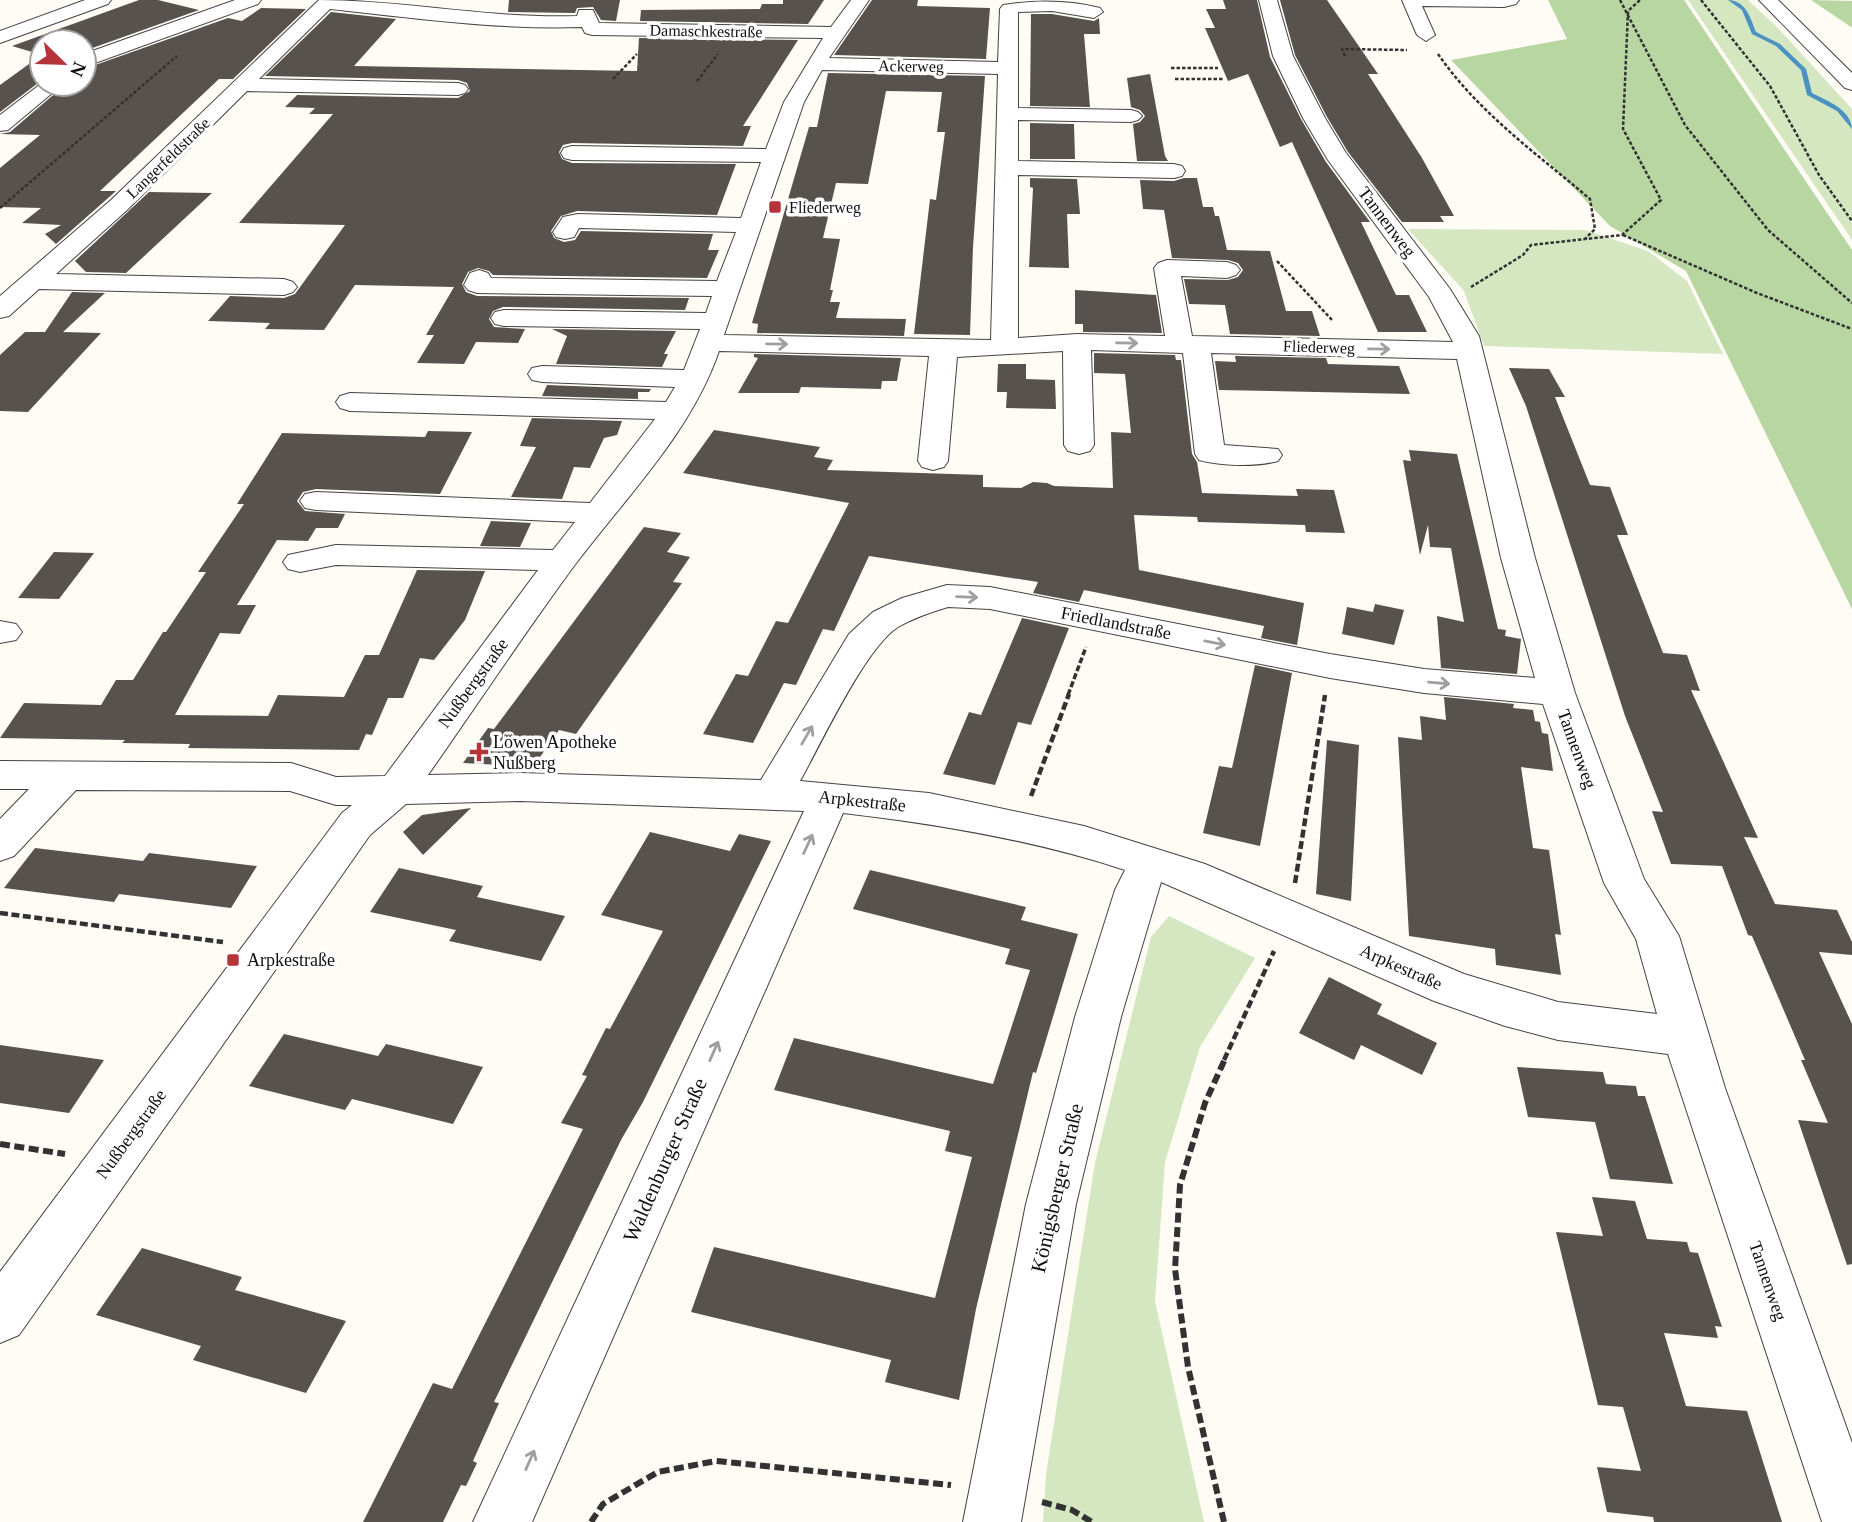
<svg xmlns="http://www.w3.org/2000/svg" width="1852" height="1522" font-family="Georgia,serif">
	<rect width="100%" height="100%" fill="#fefcf5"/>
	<g fill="#d4e7c0">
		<polygon points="1688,0 1748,0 1779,29 1852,109 1852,240"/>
		<polygon points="1408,229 1585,230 1648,251 1687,281 1723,354 1484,346 1464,291"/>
		<polygon points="1169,916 1255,958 1200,1047 1165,1162 1155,1301 1204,1522 1043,1522 1046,1474 1095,1163 1151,937"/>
	</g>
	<g fill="#b8d6a1">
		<polygon points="1548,0 1684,0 1852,250 1852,609 1686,271 1610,226 1451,60 1567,39"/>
		<polygon points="1811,0 1852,1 1852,27 1851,27"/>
	</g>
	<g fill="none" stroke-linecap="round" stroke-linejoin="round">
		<path fill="#4b91c2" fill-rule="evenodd" d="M 1728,0 C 1746,1 1750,17 1756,32 L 1780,44 L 1806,69 L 1812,93 C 1827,101 1851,109 1852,129 L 1837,111 L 1807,95 L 1801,70 L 1776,46 L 1752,34 L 1742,10 Z"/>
	</g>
	<g fill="#58524e">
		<polygon points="139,0 158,0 199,10 84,51 84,42 42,42 42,55 12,46"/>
		<polygon points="509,0 620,0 616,21 601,20 593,7 577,8 575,13 508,12"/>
		<polygon points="783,0 824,0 808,24 640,21 641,10 760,9 762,4 783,4"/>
		<polygon points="872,0 918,0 917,6 990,8 986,59 834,55"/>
		<polygon points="1223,0 1257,0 1270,57 1301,119 1326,162 1370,222 1361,222 1396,295 1409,295 1427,332 1378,332 1292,142 1280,147 1248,74 1228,81 1205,28 1215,28 1206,9 1226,9"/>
		<polygon points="1280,0 1327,0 1378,74 1368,74 1422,158 1454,216 1440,216 1444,222 1402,222 1348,152 1327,117 1295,55"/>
		<polygon points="261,8 306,9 233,79 219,79 100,191 116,191 56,244 45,234 61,225 22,223 41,208 0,207 0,168 40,135 0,134 10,132 66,84 84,84 84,69 228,18 242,21"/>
		<polygon points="331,12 396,19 354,66 637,71 639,38 798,40 743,126 751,126 743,146 572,143 563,145 559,152 562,159 572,163 736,164 717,215 577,211 561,216 551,231 554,238 564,242 575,240 581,231 713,234 708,250 719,250 707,278 493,275 489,271 478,268 468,272 462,284 466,292 477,296 689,298 685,310 503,307 493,311 489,319 494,327 525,329 518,343 476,342 464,364 417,363 434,335 426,335 454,287 355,285 324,330 265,329 270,323 208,321 230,296 284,298 295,294 345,225 239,223 333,114 309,114 315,108 285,107 297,95 458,98 470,91 467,83 458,80 265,76"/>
		<polygon points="1031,14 1052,14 1094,21 1099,18 1100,34 1084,34 1090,107 1030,106"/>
		<polygon points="42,59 42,80 0,112 0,85 29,64"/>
		<polygon points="828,73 985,76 973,247 970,335 914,334 930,199 936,200 945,132 937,132 942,92 886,91 868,184 836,183 823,238 840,239 830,290 833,290 830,302 840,302 836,318 906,319 904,336 757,333 758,324 752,323 809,127 817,127"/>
		<polygon points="1150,74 1165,156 1168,161 1137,161 1133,124 1140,122 1145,116 1140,110 1131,107 1127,78"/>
		<polygon points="1030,123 1074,124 1075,159 1030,159"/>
		<polygon points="1030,178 1077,179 1080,214 1067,214 1069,268 1029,267 1033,188 1030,187"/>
		<polygon points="1184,178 1197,178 1203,207 1213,207 1215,216 1219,216 1227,250 1270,251 1286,311 1312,311 1320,336 1230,334 1225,305 1189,304 1184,279 1228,280 1238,277 1243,270 1238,263 1228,260 1172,258 1164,210 1143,209 1140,180 1174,181"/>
		<polygon points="149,192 212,193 126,273 86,272 75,261"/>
		<polygon points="1075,290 1156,295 1162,333 1083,332 1083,324 1075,324"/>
		<polygon points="72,292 105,293 63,332 101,333 28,412 0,411 0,355 25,332 45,332"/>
		<polygon points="552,329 676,331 664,354 668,354 662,367 556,364 567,336"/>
		<polygon points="1094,353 1175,355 1176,360 1181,360 1192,454 1197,462 1202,493 1298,496 1296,489 1334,490 1345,533 1306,532 1305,525 1198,522 1197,517 1134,515 1139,570 1304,603 1297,645 1261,638 1264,626 1084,590 1079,602 1033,593 1038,582 869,556 834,631 823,629 796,685 784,683 753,743 703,734 736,674 748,676 776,621 788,623 849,503 683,473 714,430 820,447 814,457 833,460 827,470 983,475 983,487 1021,488 1033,482 1047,483 1054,486 1113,488 1111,432 1131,433 1125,374 1094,373"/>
		<polygon points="754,354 901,358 897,381 882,381 881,389 801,387 799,393 738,393 758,358 754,357"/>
		<polygon points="1235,356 1326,358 1328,364 1399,366 1410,394 1219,390 1215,361 1236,362"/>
		<polygon points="998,364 1026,364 1026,379 1055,380 1056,409 1006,408 1007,392 997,392"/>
		<polygon points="1509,368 1549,369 1565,397 1555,397 1590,485 1610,487 1628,535 1617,535 1663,653 1687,655 1700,691 1691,690 1758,838 1744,837 1775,904 1837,910 1852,942 1852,955 1819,952 1852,1024 1852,1264 1847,1265 1798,1120 1828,1123 1801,1060 1805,1060 1752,936 1748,935 1722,866 1671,864 1652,811 1663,812 1625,716 1526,406"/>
		<polygon points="547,385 651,389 649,392 638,392 638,399 542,396"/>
		<polygon points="532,418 622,421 617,435 604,438 590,468 574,467 562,499 511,497 536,447 520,446"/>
		<polygon points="428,431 472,432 440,494 316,489 303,492 297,501 305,511 345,514 338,528 316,528 308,541 277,540 237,605 256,605 240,634 220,633 175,715 268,716 278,695 344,697 365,655 379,655 417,570 485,571 465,620 434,660 420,658 403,698 388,698 372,735 366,734 359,750 188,748 190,744 122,743 125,740 0,738 24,703 101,705 116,680 133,680 163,632 166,632 206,572 198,572 244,504 237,504 282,433 425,437"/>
		<polygon points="1409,450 1457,454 1498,629 1506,630 1505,636 1521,639 1517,674 1441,668 1437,616 1464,622 1451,548 1430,547 1428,525 1420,555 1403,460 1411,461"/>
		<polygon points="491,521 531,523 520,547 480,546"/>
		<polygon points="644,527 681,533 667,552 690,557 673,582 682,583 576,734 559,730 538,760 528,758 521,766 463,763 488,728 494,729"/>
		<polygon points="54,552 94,553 59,599 18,598"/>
		<polygon points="1375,604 1404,610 1394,645 1342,634 1347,607 1373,612"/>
		<polygon points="1022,618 1069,628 1031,725 1018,722 995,785 943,774 969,712 981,715"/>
		<polygon points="1255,665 1292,673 1260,846 1203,833 1219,766 1232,768"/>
		<polygon points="1444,697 1514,704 1513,708 1533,710 1535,721 1540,722 1542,733 1548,734 1553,771 1521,767 1533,848 1549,850 1561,935 1555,934 1561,975 1496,965 1495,949 1409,936 1398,737 1422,740 1420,716 1446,720"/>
		<polygon points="1327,740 1359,745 1351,901 1316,894"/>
		<polygon points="471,808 423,855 403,832 422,815"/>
		<polygon points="650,832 730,851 739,834 771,841 643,1102 621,1140 494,1402 499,1403 473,1461 477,1463 466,1486 461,1485 443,1522 363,1522 433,1383 452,1389 583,1129 561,1123 587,1076 582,1075 606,1028 610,1029 663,931 601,915"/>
		<polygon points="35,848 143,861 149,853 257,866 231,908 119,894 114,902 4,888"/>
		<polygon points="399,868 483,886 477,897 565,916 541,961 449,941 456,930 370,912"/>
		<polygon points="870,870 1026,907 1021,920 1078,934 1036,1073 1033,1072 976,1309 959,1400 885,1382 891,1360 691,1312 714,1247 935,1298 972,1157 945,1151 950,1131 774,1090 794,1038 993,1084 1030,970 1005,964 1010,949 853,909"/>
		<polygon points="1329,977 1382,1004 1377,1014 1437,1043 1422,1075 1361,1045 1354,1060 1299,1033"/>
		<polygon points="284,1034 378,1056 386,1044 483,1067 453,1124 352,1099 345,1110 249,1086"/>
		<polygon points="0,1045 104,1060 69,1113 0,1103"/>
		<polygon points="1517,1067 1603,1072 1606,1084 1636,1086 1638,1096 1645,1096 1673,1184 1610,1179 1595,1122 1528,1117"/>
		<polygon points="1592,1197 1635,1201 1647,1239 1687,1242 1690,1252 1698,1253 1722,1327 1715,1326 1718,1338 1664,1333 1686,1406 1747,1411 1782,1522 1654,1522 1653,1517 1607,1512 1597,1467 1641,1471 1623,1407 1598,1405 1556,1232 1603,1236"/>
		<polygon points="142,1248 242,1277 235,1290 346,1321 306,1393 193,1360 201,1346 96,1315"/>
	</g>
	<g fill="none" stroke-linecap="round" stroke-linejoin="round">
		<defs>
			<g id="minor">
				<polygon points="85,0 111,0 108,4 0,43 0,31"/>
				<polygon points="235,0 261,0 258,4 84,67 84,54"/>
				<path d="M 319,0 C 406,0 489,19 577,16 L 579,10 L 593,10 L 599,23 L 831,27 L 851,0 L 869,0 L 829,58 L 998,62 L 1000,9 L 1003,5 C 1035,0 1068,0 1100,8 L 1103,12 L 1094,18 L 1052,11 L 1018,12 L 1018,108 L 1131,110 L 1138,112 L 1142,116 L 1138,120 L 1131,122 L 1018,120 L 1018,161 L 1174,164 L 1182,166 L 1185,171 L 1182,176 L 1174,178 L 1018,175 L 1018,338 L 1077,334 L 1165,336 L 1154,268 L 1158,263 L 1167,260 L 1227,262 L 1236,265 L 1240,270 L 1236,275 L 1227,278 L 1181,276 L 1192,336 L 1453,342 L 1429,297 L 1328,160 L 1303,118 L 1273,56 L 1259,0 L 1277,0 L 1293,56 L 1325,118 L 1346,153 L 1450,289 L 1479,336 L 1535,558 L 1575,693 L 1644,879 L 1679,936 L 1725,1088 L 1852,1443 L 1852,1522 L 1822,1522 L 1668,1054 L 1558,1040 L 1505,1026 L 1434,1001 L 1161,882 L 1121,1017 L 1076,1204 L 1021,1522 L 963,1522 L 1026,1204 L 1075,1017 L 1115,890 L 1125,870 C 1034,840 938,824 843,813 L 532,1522 L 473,1522 L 804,811 L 520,801 L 406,804 L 370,835 L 19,1335 L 0,1343 L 0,1272 L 342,813 L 352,805 L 336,805 L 290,791 L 76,790 L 14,856 L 0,861 L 0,819 L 29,789 L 0,789 L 0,761 L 291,763 L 336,777 L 385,776 L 538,570 L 336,565 L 300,572 L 288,569 L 283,562 L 288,555 L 336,545 L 553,550 L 575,522 L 316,510 L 305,508 L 300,501 L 305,494 L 316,492 L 590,503 L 655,419 L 350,411 L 340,408 L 336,402 L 340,396 L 350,393 L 666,402 L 675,387 L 542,382 L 532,380 L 528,374 L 532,368 L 542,366 L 684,370 L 700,329 L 504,326 L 495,324 L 491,318 L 495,312 L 504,310 L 706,313 L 712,296 L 477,293 L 468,290 L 464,285 L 470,273 L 479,270 L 488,273 L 491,278 L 717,281 L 736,232 L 579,228 L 574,237 L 565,239 L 556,237 L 553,232 L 563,217 L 578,214 L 741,218 L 761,162 L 572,160 L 564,158 L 561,153 L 564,148 L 572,146 L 766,149 L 784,102 L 823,38 L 592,35 L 585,33 L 582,27 C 497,30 414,18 330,9 L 259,79 L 458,83 L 465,85 L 468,89 L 465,93 L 458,95 L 247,91 L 127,210 L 56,274 L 284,279 L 293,282 L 297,287 L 293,292 L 284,295 L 39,289 L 9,316 L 0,318 L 0,296 L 111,200 ZM 822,70 L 998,74 L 991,340 L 724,335 L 804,102 ZM 1091,350 L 1183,353 L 1195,454 L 1199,460 C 1222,466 1255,467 1278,461 L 1282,455 L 1278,449 L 1224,445 L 1211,353 L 1457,359 L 1501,558 L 1535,678 L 1424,669 L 1330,654 L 990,587 L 947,585 L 902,598 L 873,612 L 849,634 L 761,780 L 520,773 L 428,775 C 477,705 524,634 574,566 C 625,498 691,433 719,351 L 929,356 L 918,461 L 922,467 L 933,470 L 944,467 L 948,461 L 957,357 L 1063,351 L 1064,445 L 1068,451 L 1079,454 L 1090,451 L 1094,445 ZM 948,607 L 990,609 L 1330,678 L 1424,693 L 1543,704 L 1604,883 L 1636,939 L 1657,1014 L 1558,1002 L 1464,974 L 1205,864 L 1084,826 L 929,793 L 800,781 C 821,744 865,648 898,627 C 914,618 931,612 948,607 Z"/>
				<polygon points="1402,0 1519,0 1516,4 1504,7 1422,6 1435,35 1426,41 1417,35"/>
				<polygon points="1759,0 1778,0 1852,73 1852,90 1845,88"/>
				<polygon points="42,83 63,84 8,130 0,131 0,115"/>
				<polygon points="0,621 16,624 22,632 16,640 0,643"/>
			</g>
		</defs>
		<use href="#minor" stroke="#434343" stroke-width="2"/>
		<g stroke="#323232" stroke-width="2.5" stroke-dasharray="3.5 2" stroke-linecap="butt">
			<polyline points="1620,0 1685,125 1768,230 1852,303"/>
			<polyline points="1701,0 1770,86 1819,175 1852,221"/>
			<path d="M 1438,54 C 1478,112 1537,154 1590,199 L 1595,229 L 1585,239"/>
			<polyline points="1345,56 1342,49 1407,50"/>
			<polyline points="1171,68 1218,68"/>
			<polyline points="613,79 637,54"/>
			<polyline points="1175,79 1223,79"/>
			<polyline points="697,81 718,54"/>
			<polyline points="0,208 177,56"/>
			<polyline points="1623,235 1757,293 1852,329"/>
			<polyline points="1277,261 1333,321"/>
			<polyline points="1471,287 1523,255 1531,245 1622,235 1661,200 1623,129 1628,11 1640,0"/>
		</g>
		<polyline stroke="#323232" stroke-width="3.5" stroke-dasharray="6 2.5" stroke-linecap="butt" points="1068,695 1086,647"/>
		<g stroke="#323232" stroke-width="4.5" stroke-dasharray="8 3.5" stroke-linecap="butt">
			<polyline points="1031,796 1069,694"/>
			<polyline points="1295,883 1325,695"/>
			<polyline points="0,913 223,942"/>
			<polyline points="1224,1060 1274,951"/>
		</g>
		<g stroke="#323232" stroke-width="6" stroke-dasharray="10 4.5" stroke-linecap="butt">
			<polyline points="0,1144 65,1154"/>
			<polyline points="1042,1502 1072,1510 1092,1522"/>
			<polyline points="591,1522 603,1504 658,1472 716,1461 951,1485"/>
			<polyline points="1224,1522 1188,1367 1175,1269 1180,1185 1205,1103 1225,1059"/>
		</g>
		<use href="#minor" fill="#fff" fill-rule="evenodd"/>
	</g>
	<defs><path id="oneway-shaft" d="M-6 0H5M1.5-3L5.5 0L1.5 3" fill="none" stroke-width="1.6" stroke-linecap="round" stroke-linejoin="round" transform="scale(1.75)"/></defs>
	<g stroke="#9f9f9f">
		<use href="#oneway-shaft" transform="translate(1127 343) rotate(1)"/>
		<use href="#oneway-shaft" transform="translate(777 344) rotate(1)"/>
		<use href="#oneway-shaft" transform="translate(1379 349) rotate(1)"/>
		<use href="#oneway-shaft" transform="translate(967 597) rotate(2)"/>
		<use href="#oneway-shaft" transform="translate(1215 643) rotate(11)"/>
		<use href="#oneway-shaft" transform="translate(1439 683) rotate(5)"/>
		<use href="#oneway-shaft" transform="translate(807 735) rotate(-60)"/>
		<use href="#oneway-shaft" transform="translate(808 844) rotate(-65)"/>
		<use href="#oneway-shaft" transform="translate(714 1051) rotate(-66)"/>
		<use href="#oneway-shaft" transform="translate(530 1460) rotate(-66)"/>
	</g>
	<g fill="#b53439" stroke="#fff" stroke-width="2.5">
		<rect x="768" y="200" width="14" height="14" rx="3.5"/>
		<path d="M475.5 741.5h7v7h7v7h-7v7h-7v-7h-7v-7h7z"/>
		<rect x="226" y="953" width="14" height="14" rx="3.5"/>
	</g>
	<g text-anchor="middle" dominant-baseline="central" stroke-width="7" stroke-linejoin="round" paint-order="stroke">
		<g font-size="16" fill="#101010" stroke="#fff">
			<text transform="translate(706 31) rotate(1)">Damaschkestraße</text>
			<text transform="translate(911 66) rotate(1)">Ackerweg</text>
			<text transform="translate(168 158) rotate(-44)">Langerfeldstraße</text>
			<text transform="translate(1319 347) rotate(2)">Fliederweg</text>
		</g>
		<g font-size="16" fill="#101010" stroke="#fff" text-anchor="start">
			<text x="789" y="207">Fliederweg</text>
		</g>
		<g font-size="18" fill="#101010" stroke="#fff">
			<text transform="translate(1387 222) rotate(53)">Tannenweg</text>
			<text transform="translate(1116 623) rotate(11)">Friedlandstraße</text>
			<text transform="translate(473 683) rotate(-54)">Nußbergstraße</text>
			<text transform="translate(1577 749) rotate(70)">Tannenweg</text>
			<text transform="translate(862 801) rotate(6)">Arpkestraße</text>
			<text transform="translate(1401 967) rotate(24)">Arpkestraße</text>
			<text transform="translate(131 1134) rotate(-54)">Nußbergstraße</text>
			<text transform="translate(1768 1281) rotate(71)">Tannenweg</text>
		</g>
		<g font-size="18" fill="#101010" stroke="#fff" text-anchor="start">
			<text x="493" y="742">Löwen Apotheke<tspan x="493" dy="21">Nußberg</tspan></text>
			<text x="247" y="960">Arpkestraße</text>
		</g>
		<g font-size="21" fill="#101010" stroke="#fff">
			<text transform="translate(665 1160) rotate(-66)">Waldenburger Straße</text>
			<text transform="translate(1057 1188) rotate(-77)">Königsberger Straße</text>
		</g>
	</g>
	<g transform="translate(63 63) rotate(113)"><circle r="33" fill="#ffffff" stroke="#9f9f9f" stroke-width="2"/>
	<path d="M0-5L12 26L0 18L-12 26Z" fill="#b53439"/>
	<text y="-10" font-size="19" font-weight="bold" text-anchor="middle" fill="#101010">N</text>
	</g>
</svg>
